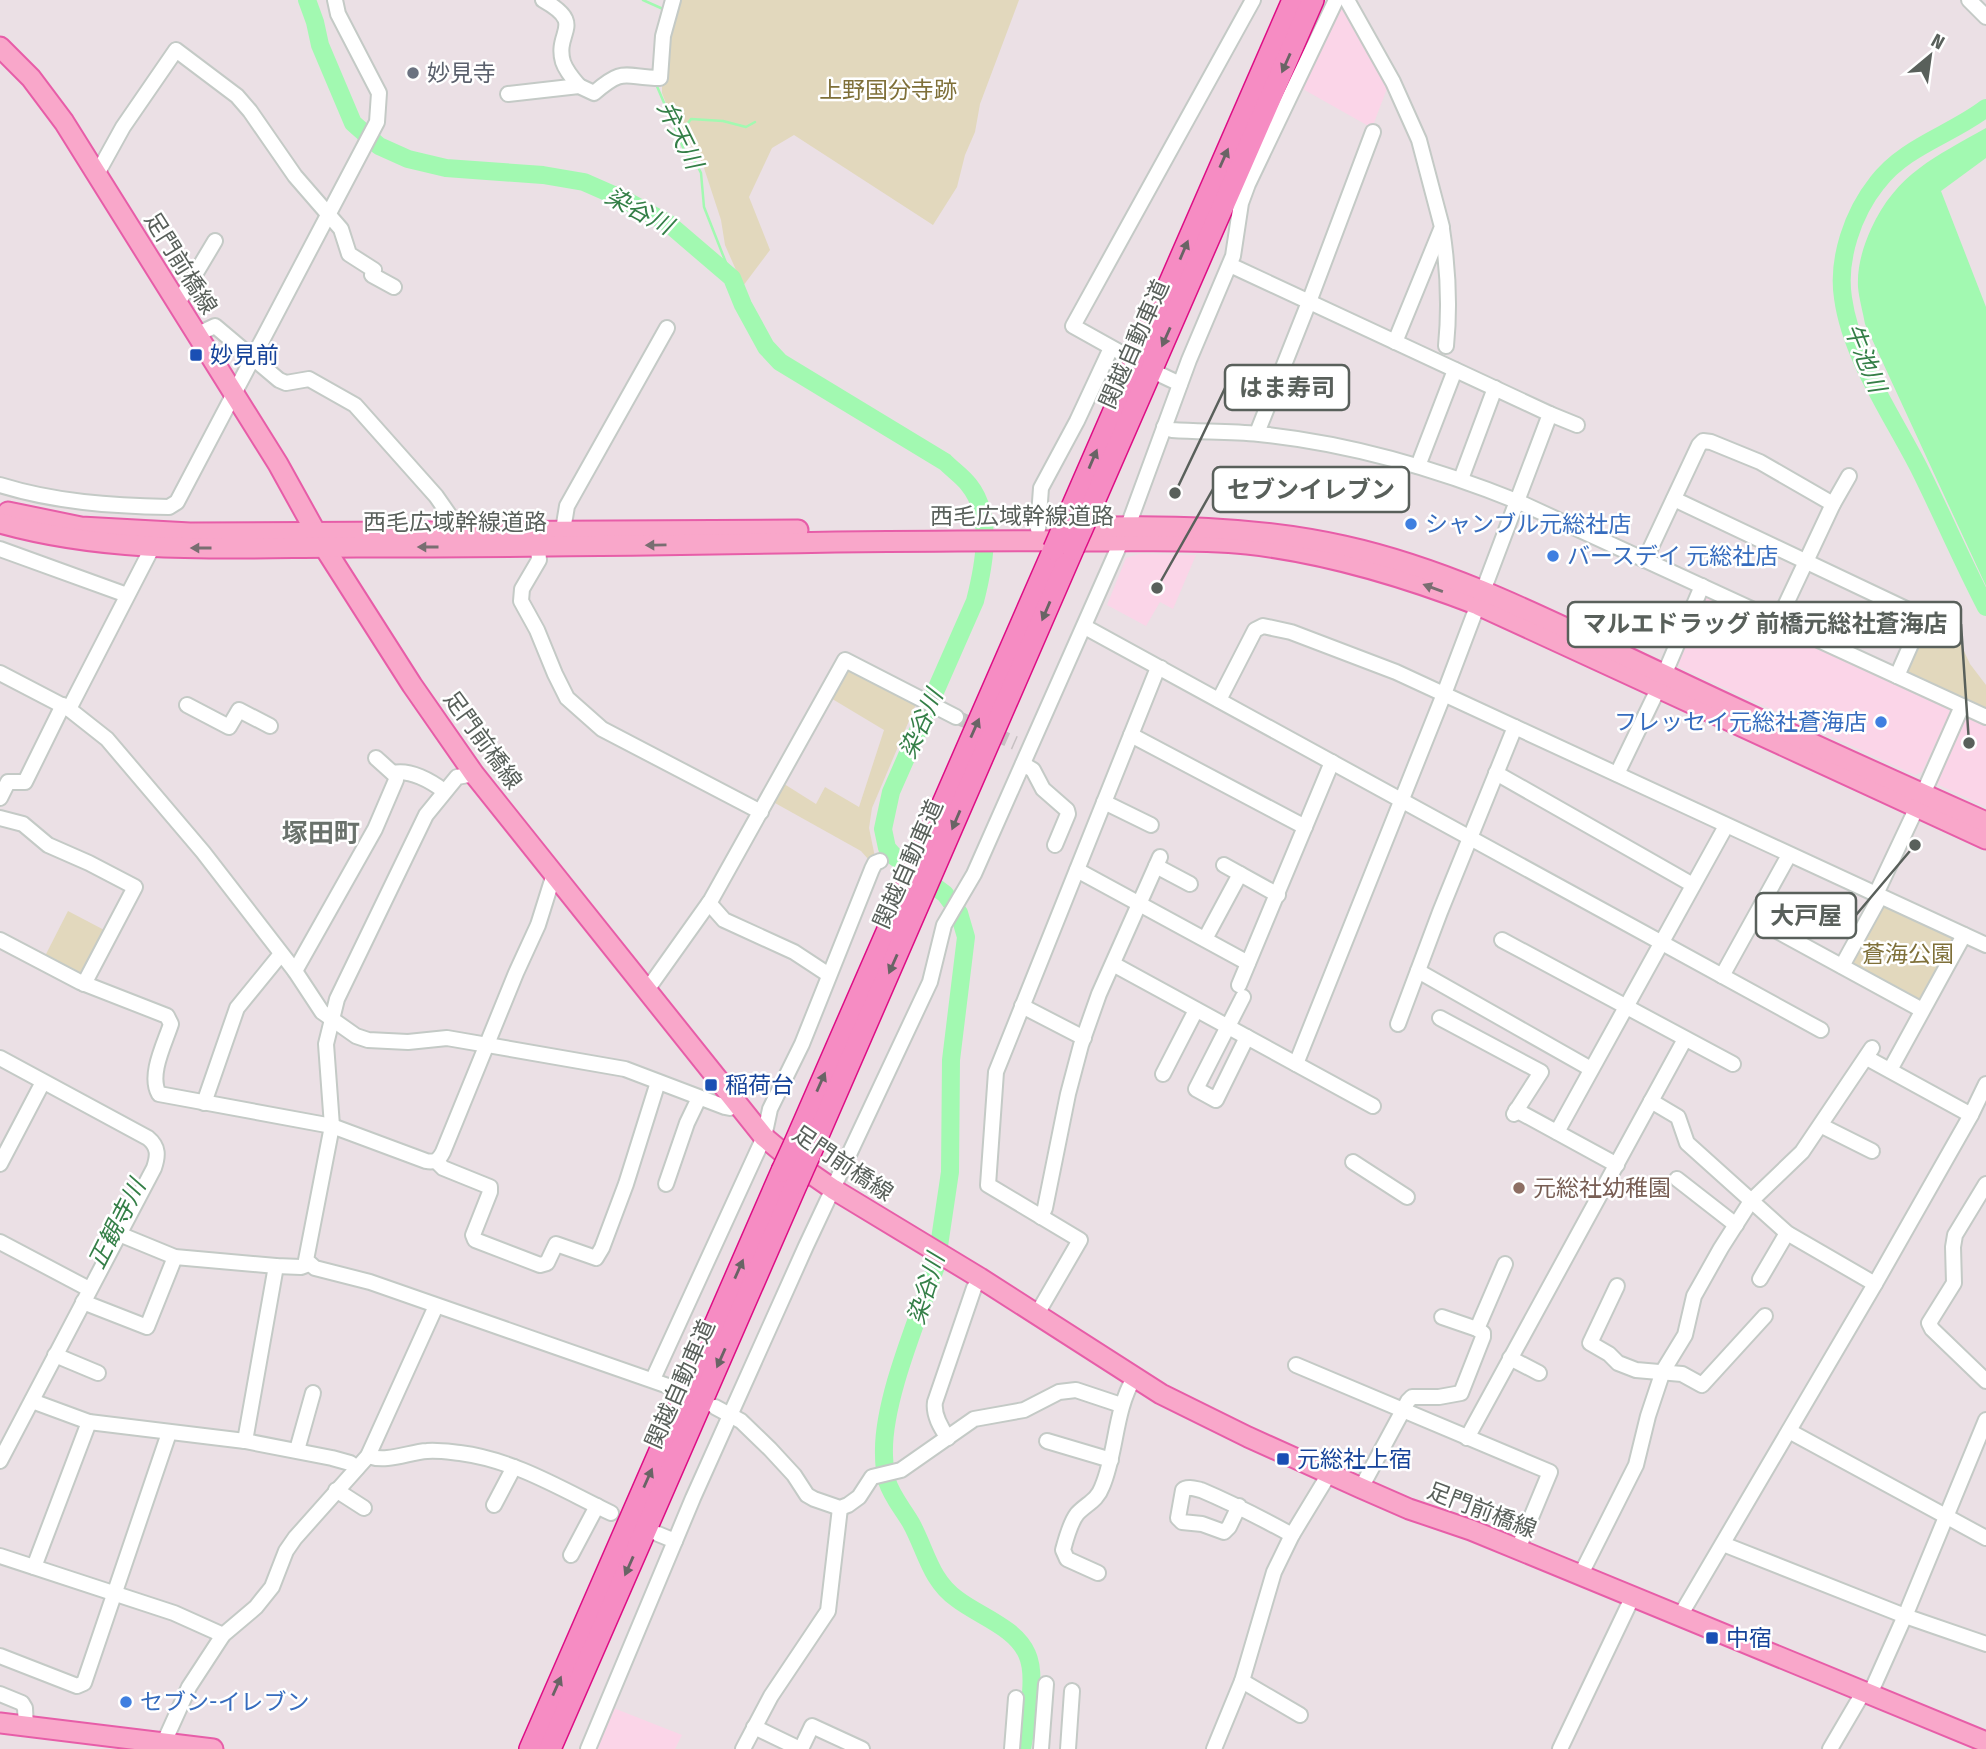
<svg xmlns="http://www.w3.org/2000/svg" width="1986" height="1749" font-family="'Fira Sans Condensed','Noto Sans JP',sans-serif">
	<rect width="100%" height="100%" fill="#ebe0e5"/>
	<g fill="#fbd5e8">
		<polygon points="1340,8 1348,8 1388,86 1372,128 1301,88"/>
		<polygon points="1139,554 1196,555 1173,609 1160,602 1146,626 1107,605 1126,558"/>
		<polygon points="1711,596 1949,705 1950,713 1922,772 1915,775 1679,667 1677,659 1705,598"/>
		<polygon points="1967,716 1986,725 1986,807 1937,784 1935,777 1962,718"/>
		<polygon points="611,1707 682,1735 675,1749 594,1749"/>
	</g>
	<g fill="#e2d8bd">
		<polygon points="676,0 1019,0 980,104 975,132 965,155 957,187 933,225 794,135 772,148 749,197 770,250 743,286 725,245 721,220 702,162 671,116 662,93 662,68"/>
		<polygon points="1930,624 1957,636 1970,664 1986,685 1986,710 1909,675 1906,669 1924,627"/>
		<polygon points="851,667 917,702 872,808 869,828 875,857 869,860 861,851 775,803 773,797 781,782 816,804 825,787 859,807 884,730 829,697 845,669"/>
		<polygon points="1884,904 1953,936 1956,943 1923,1000 1918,1002 1851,964 1850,958"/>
		<polygon points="68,911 108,932 85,977 44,958"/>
	</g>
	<path fill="#a2f9b1" d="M 1986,128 L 1986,158 L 1941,191 L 1986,307 L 1986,586 L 1865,324 C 1863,312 1859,299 1858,287 C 1857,266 1863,247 1871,229 C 1897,173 1935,157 1986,128 Z"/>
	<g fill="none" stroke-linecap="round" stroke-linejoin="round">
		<g stroke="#a2f9b1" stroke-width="2.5">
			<polyline points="643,0 663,9 659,25"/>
			<polyline points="656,84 685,152 696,163 701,173 704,207 732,278"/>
			<polyline points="685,127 691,119 723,121 746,127 755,122"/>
		</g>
		<g stroke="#a2f9b1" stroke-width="18">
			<path d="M 307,0 L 315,22 L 320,45 L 353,123 L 379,146 L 408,159 L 446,168 L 543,175 L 584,182 L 625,200 L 669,224 L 732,278 L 743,305 L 766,347 L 780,362 L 945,462 C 953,470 963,477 969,485 C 994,516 984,566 975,601 L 891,792 L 883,829 L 887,848 L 895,857 L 945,894 L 959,913 L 966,937 L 951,1060 L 950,1172 L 936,1266 C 918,1319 882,1401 884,1455 C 884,1463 885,1473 887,1481 C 892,1497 903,1509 911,1523 C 926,1550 930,1580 957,1599 C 979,1616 1015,1627 1027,1654 C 1038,1678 1026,1724 1022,1749"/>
			<path d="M 1986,108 C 1951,135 1905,146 1877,183 C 1853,213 1837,259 1843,298 C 1851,357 1892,415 1919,468 C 1942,514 1962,561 1986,607"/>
		</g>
		<polyline stroke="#c6c0c2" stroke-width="14" stroke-dasharray="14 7" stroke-linecap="butt" points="956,717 1015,743"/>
		<defs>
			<g id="minor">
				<path d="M 543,0 C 587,25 554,31 563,62 C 566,71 573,79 579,86"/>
				<polyline points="1347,0 1393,82 1419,140 1442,227 1395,342"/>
				<polyline points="1969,0 1986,17"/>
				<path d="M 508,94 L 579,86 L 594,93 C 625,66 624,78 660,78 L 663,36 L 673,0"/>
				<polyline points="97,174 123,127 176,50 237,96 250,111 295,176 341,229 349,254 374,270 372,275 394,287"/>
				<path d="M 1442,229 C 1448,268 1450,306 1446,346"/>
				<polyline points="1230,265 1550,414 1444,694 1296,1064"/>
				<polyline points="178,303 215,241"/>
				<polyline points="198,334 215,326 279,380 286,383 309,379 355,405 436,496 450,516 452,531"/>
				<polyline points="1125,355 1073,326 1253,0"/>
				<polyline points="1161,375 1180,384"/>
				<polyline points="1550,414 1577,425"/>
				<path d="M 1164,427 L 1172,430 C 1201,432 1230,431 1259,434 C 1349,443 1435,468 1519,502 L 1986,717"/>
				<polyline points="1257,433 1309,302 1373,132"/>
				<polyline points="1418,466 1455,370"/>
				<polyline points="1461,479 1495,388"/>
				<path d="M 0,485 C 55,502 111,506 169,507 L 177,502 L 377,122 L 379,93 L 338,14 L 335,0"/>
				<polyline points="1674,499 1923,617 1897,676"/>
				<polyline points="1038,529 1041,488 1077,421 1111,348"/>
				<polyline points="563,530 567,506 667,328"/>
				<polyline points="538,547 539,560 522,589 521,601 537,630 555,674 567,698 602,729 761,812"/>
				<polyline points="0,549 127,595"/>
				<polyline points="1645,560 1699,445 1703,441 1711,442 1760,462 1833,504"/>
				<polyline points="1778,621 1833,504 1849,476"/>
				<polyline points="1085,627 1821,1030"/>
				<polyline points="0,673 69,709 107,739 203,852 295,971 322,1012 356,1036 368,1040 408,1042 447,1038 625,1069 725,1107 730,1108 736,1104"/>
				<polyline points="1664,675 1702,586"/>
				<polyline points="1219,700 1255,630 1263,626 1291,632 1396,672 1986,945"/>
				<polyline points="187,705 229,727 239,710 270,726"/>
				<polyline points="69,709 152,548"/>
				<polyline points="1131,735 1305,827"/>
				<polyline points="1023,764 1033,770 1043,789 1067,810 1068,814 1055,845"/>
				<path d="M 393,773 C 410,769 431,781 444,791"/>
				<polyline points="1496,773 1693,885"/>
				<polyline points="474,774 457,777 426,815 337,999 326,1044 332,1126 306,1260 315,1268 370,1282 668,1386"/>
				<polyline points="1617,774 1659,687"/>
				<polyline points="1923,794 1962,706"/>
				<polyline points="0,798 8,782 25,782 63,705"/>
				<polyline points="1104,802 1151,825"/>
				<polyline points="0,818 23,824 48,845 89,863 135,887 84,984"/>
				<polyline points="1224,865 1278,895"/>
				<polyline points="1156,866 1190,884"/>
				<polyline points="1077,870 1248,963"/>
				<polyline points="1876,894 1917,807"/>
				<polyline points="709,903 724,920 794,952 829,975"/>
				<polyline points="1755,919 1922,1010"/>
				<polyline points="1205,939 1240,874"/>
				<path d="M 0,940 L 80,982 L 167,1016 L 171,1024 C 165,1043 148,1075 159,1094 L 332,1126 L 426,1161 C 435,1163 439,1160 443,1152 L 516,973 L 538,925 L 554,874"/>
				<polyline points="1502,940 1733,1064"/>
				<polyline points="1113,964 1373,1106"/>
				<polyline points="1842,966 1880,897"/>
				<polyline points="295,971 375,829 396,780 396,776 376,758"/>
				<polyline points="1418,971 1591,1069"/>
				<polyline points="1722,976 1789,855"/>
				<polyline points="1239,985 1332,762"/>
				<polyline points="647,990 711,900 845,660 956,717"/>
				<polyline points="1243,997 1196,1089 1216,1100 1247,1037"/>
				<polyline points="1022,1006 1084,1038"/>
				<polyline points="1440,1018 1541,1072 1514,1114"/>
				<polyline points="1398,1024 1440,912 1515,727"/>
				<path d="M 0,1058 L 148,1138 C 159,1147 158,1156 154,1168 L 0,1461"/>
				<polyline points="1867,1058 1971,1115"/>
				<polyline points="1890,1070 1964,935"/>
				<polyline points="1163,1074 1196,1010"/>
				<polyline points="1651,1101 1678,1117 1687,1143 1787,1233 1875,1284"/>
				<polyline points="204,1103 237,1008 281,954"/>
				<polyline points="1516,1110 1617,1165"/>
				<polyline points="1822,1126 1872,1151"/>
				<polyline points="1557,1132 1726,826"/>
				<polyline points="436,1161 443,1168 490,1187 490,1192 473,1235 475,1240 540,1265 547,1263 556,1244 596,1258 602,1248 626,1184 658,1082"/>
				<polyline points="1353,1162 1407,1197"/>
				<polyline points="0,1164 43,1082"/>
				<polyline points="1677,1179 1736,1225"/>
				<polyline points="666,1184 687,1123 699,1098"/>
				<polyline points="1986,1184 1955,1235 1953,1247 1954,1283 1929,1323 1932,1329 1986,1381"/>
				<polyline points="1041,1217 1045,1208 1068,1094 1081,1045 1099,994 1160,857"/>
				<polyline points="119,1234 175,1257 276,1266 301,1267 309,1264"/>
				<polyline points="0,1242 89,1289"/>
				<polyline points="1760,1279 1787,1233"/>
				<polyline points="1617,1286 1590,1343 1609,1354 1618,1363 1636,1370 1682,1374 1702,1385 1765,1316"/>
				<polyline points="83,1302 147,1327 175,1257"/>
				<polyline points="1037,1314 1080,1240 988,1185 996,1072 1157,670 1161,668"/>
				<polyline points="1442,1317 1477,1329"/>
				<polyline points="55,1355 98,1373"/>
				<polyline points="1510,1358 1539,1373"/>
				<polyline points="1296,1365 1550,1472 1518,1549"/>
				<polyline points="653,1379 764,1137 770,1109 802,1044 872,869 875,863 880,861"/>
				<polyline points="32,1401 89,1422 245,1441 332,1458 350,1463 357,1468"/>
				<polyline points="715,1407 741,1421 770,1449 794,1475 807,1495 814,1499 840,1508 848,1505 859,1497 872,1477 901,1470 974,1419 1024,1410 1059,1392 1076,1390 1121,1405"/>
				<polyline points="1789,1431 1986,1538"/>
				<path d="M 948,1438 C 941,1428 933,1415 935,1402 L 974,1288 L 980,1278"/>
				<polyline points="1467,1438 1685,1039"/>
				<polyline points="245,1441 276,1266"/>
				<polyline points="1047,1441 1111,1460"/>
				<polyline points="297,1450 313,1393"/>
				<path d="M 368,1456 C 387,1463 409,1452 427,1451 C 438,1450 450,1452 460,1453 C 515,1460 563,1490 611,1513"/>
				<polyline points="1361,1488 1408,1401 1412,1397 1439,1397 1461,1393 1483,1337 1483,1333 1477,1329 1505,1264"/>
				<polyline points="336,1490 364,1508"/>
				<polyline points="494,1505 514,1467"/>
				<path d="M 1239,1506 L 1229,1527 L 1224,1532 L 1202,1524 L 1182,1522 L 1178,1518 L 1183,1490 C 1187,1486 1196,1489 1201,1490 C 1234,1504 1261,1518 1292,1535"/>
				<polyline points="658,1534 675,1541"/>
				<polyline points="1723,1544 1905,1616 1986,1644"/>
				<polyline points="571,1555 597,1506"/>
				<polyline points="0,1556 174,1613 223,1635"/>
				<polyline points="34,1567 89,1422"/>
				<path d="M 1098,1573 L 1067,1559 L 1063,1550 C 1066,1539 1070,1523 1077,1514 C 1086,1504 1097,1501 1102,1487 C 1117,1452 1114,1412 1134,1378"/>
				<polyline points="1581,1574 1636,1465 1648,1416 1663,1371 1685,1335 1694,1296 1721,1248 1751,1201 1802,1152 1872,1048"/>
				<polyline points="1680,1616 1875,1284 1971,1115 1986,1084"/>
				<polyline points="0,1656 77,1686 84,1683 169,1433"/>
				<polyline points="1242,1681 1300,1715"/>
				<polyline points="0,1694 22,1703 25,1708 26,1727"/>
				<polyline points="1870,1694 1908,1609 1986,1420"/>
				<polyline points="754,1727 800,1749"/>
				<polyline points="161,1749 189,1687 223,1635 256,1607 272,1587 286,1551 295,1538 368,1456 436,1306"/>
				<polyline points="588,1749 693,1498 806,1246 930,982 944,925 974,874 1128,526 1189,360 1233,256 1241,203 1248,184 1336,0"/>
				<polyline points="743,1749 771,1696 828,1611 840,1508"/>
				<polyline points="801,1749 812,1726 862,1749"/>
				<polyline points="1012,1749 1016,1698"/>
				<polyline points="1041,1749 1046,1684"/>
				<polyline points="1068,1749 1072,1691"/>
				<polyline points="1214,1749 1242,1681 1274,1572 1292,1535 1329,1474"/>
				<polyline points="1560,1749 1633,1596"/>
				<polyline points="1830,1749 1864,1691"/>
			</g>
			<g id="major">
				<polyline points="0,47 31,78 64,122 278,464 324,547 412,685 474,774 764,1137 794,1162 833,1189 980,1278 1161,1394 1248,1437 1361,1488 1409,1509 1471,1530 1986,1742"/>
				<polyline points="8,512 81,527 190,533 798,530"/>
				<path d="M 0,523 C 117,556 236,547 357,547 C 516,547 676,545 836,542 C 923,541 1010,540 1098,541 C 1147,541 1198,539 1247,544 C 1327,553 1403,576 1478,605 L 1986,839"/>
				<path d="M 1070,528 C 1162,525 1254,526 1344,546 C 1457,571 1560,626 1663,674 C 1770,725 1878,774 1986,822"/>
				<polyline points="0,1723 213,1749"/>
			</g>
			<g id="highway">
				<polyline points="1066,521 1293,0"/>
				<polyline points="1085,522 1313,0"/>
				<polyline points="794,1145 1054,549"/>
				<polyline points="809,1156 1073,549"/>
				<polyline points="530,1749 782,1171"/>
				<polyline points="550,1749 797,1183"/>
			</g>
		</defs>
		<use href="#minor" stroke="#c4cac6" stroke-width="18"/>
		<use href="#major" stroke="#e75da8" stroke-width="23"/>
		<use href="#highway" stroke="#dd0e85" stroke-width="24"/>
		<use href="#minor" stroke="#fff" stroke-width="14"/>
		<use href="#major" stroke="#f9a7ca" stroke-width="19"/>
		<use href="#highway" stroke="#f68cc3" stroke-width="21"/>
		<defs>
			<g id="highway-bridge">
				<polyline points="1054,549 1066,521"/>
				<polyline points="1073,549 1085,522"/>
				<polyline points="782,1171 794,1145"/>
				<polyline points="797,1183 809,1156"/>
			</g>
		</defs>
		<use href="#highway-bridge" stroke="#dd0e85" stroke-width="24" stroke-linecap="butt"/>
		<use href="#highway-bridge" stroke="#f68cc3" stroke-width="21"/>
	</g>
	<defs><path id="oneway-solid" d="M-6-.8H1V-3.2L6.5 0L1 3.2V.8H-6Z" transform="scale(1.75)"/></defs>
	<g fill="#696465">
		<use href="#oneway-solid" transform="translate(1286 63) rotate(114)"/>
		<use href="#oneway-solid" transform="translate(1224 158) rotate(-66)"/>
		<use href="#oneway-solid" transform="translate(1184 250) rotate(-67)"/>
		<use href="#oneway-solid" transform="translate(1166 337) rotate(114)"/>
		<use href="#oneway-solid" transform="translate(1093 459) rotate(-67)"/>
		<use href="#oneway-solid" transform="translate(1046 611) rotate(113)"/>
		<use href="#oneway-solid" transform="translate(975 728) rotate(-66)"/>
		<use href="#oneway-solid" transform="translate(956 820) rotate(113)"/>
		<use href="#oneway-solid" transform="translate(893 964) rotate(114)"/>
		<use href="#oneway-solid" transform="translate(821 1082) rotate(-66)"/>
		<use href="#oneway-solid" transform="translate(739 1269) rotate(-66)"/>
		<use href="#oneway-solid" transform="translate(721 1358) rotate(114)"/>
		<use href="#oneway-solid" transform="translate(648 1478) rotate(-66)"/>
		<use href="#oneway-solid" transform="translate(629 1566) rotate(114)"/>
		<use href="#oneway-solid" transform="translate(557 1686) rotate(-66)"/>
	</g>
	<g fill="#796e71">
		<use href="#oneway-solid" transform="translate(656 545) rotate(179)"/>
		<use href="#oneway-solid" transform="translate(428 547) rotate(180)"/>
		<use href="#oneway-solid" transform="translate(201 548) rotate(180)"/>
		<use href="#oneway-solid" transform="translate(1433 588) rotate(-160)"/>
	</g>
	<circle fill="#6b7280" stroke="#fff" stroke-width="2.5" cx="413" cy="73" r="7"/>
	<g fill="#1a4fb4" stroke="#fff" stroke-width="2.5">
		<rect x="189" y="348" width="14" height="14" rx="3.5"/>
		<rect x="704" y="1078" width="14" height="14" rx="3.5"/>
		<rect x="1276" y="1452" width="14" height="14" rx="3.5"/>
		<rect x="1705" y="1631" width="14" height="14" rx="3.5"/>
	</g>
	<g fill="#3f7fe0" stroke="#fff" stroke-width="2.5">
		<circle cx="1411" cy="524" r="7"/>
		<circle cx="1553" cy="556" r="7"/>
		<circle cx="1881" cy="722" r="7"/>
		<circle cx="126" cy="1702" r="7"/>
	</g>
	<circle fill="#8d6e63" stroke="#fff" stroke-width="2.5" cx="1519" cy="1188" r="7"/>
	<g text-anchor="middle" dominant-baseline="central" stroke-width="5" stroke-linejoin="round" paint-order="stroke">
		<g font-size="23" fill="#5b616d" stroke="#fff" text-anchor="start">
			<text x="427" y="73">妙見寺</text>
		</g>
		<g font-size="23" fill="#7f7039" stroke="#fff">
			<text x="888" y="90">上野国分寺跡</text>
			<text x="1908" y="954">蒼海公園</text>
		</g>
		<g font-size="23" fill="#59605b" stroke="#fff">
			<text transform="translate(181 263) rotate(58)">足門前橋線</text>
			<text transform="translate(1134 344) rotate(-66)">関越自動車道</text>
			<text x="1022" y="516">西毛広域幹線道路</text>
			<text x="455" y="522">西毛広域幹線道路</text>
			<text transform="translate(483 740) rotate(54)">足門前橋線</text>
			<text transform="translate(908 864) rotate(-66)">関越自動車道</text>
			<text transform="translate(843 1163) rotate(34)">足門前橋線</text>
			<text transform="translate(680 1384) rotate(-66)">関越自動車道</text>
			<text transform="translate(1482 1510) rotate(21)">足門前橋線</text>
		</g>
		<g font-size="23" fill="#164399" stroke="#fff" text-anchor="start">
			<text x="210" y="355">妙見前</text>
			<text x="725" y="1085">稲荷台</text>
			<text x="1297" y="1459">元総社上宿</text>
			<text x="1726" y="1638">中宿</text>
		</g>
		<g font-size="23" fill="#366cbe" stroke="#fff" text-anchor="start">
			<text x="1425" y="524">シャンブル元総社店</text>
			<text x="1567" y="556">バースデイ 元総社店</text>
			<text x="1867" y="722" text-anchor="end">フレッセイ元総社蒼海店</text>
			<text x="140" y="1702">セブン-イレブン</text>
		</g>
		<g font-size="23" fill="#785e54" stroke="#fff" text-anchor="start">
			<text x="1533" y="1188">元総社幼稚園</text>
		</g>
		<g font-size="24" font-style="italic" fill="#347f47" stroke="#fff">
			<text transform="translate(680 135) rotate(64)">弁天川</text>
			<text transform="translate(639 211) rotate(28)">染谷川</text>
			<text transform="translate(1865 358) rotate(68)">牛池川</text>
			<text transform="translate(921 724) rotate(-66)">染谷川</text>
			<text transform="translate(117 1224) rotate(-63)">正観寺川</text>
			<text transform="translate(926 1289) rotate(-73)">染谷川</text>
		</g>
		<g font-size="26" font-weight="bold" fill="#6a726c" stroke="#fff">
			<text x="321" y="833">塚田町</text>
		</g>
	</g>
	<path fill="none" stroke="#59605b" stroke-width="2.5" d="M1175 493L1225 388M1157 588L1213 489M1969 743L1961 624M1915 845L1856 915"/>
	<g fill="#59605b" stroke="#fff" stroke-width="2.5">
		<circle cx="1175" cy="493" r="7"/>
		<circle cx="1157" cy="588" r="7"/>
		<circle cx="1969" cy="743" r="7"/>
		<circle cx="1915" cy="845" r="7"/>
	</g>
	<g fill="#fff" stroke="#59605b" stroke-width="2.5">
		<rect x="1225" y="365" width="124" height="45" rx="7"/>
		<rect x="1213" y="467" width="196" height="45" rx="7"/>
		<rect x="1568" y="602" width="393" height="45" rx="7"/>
		<rect x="1756" y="893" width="100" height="45" rx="7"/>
	</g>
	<g font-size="24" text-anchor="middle" font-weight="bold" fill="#59605b">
		<text x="1287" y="396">はま寿司</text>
		<text x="1311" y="498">セブンイレブン</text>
		<text x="1765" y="632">マルエドラッグ 前橋元総社蒼海店</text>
		<text x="1806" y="924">大戸屋</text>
	</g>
	<g transform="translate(1930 56) rotate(29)" stroke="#ffffff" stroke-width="5" paint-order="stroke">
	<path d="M0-5L12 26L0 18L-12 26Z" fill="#59605b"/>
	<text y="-10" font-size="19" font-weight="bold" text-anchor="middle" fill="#59605b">N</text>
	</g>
</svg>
